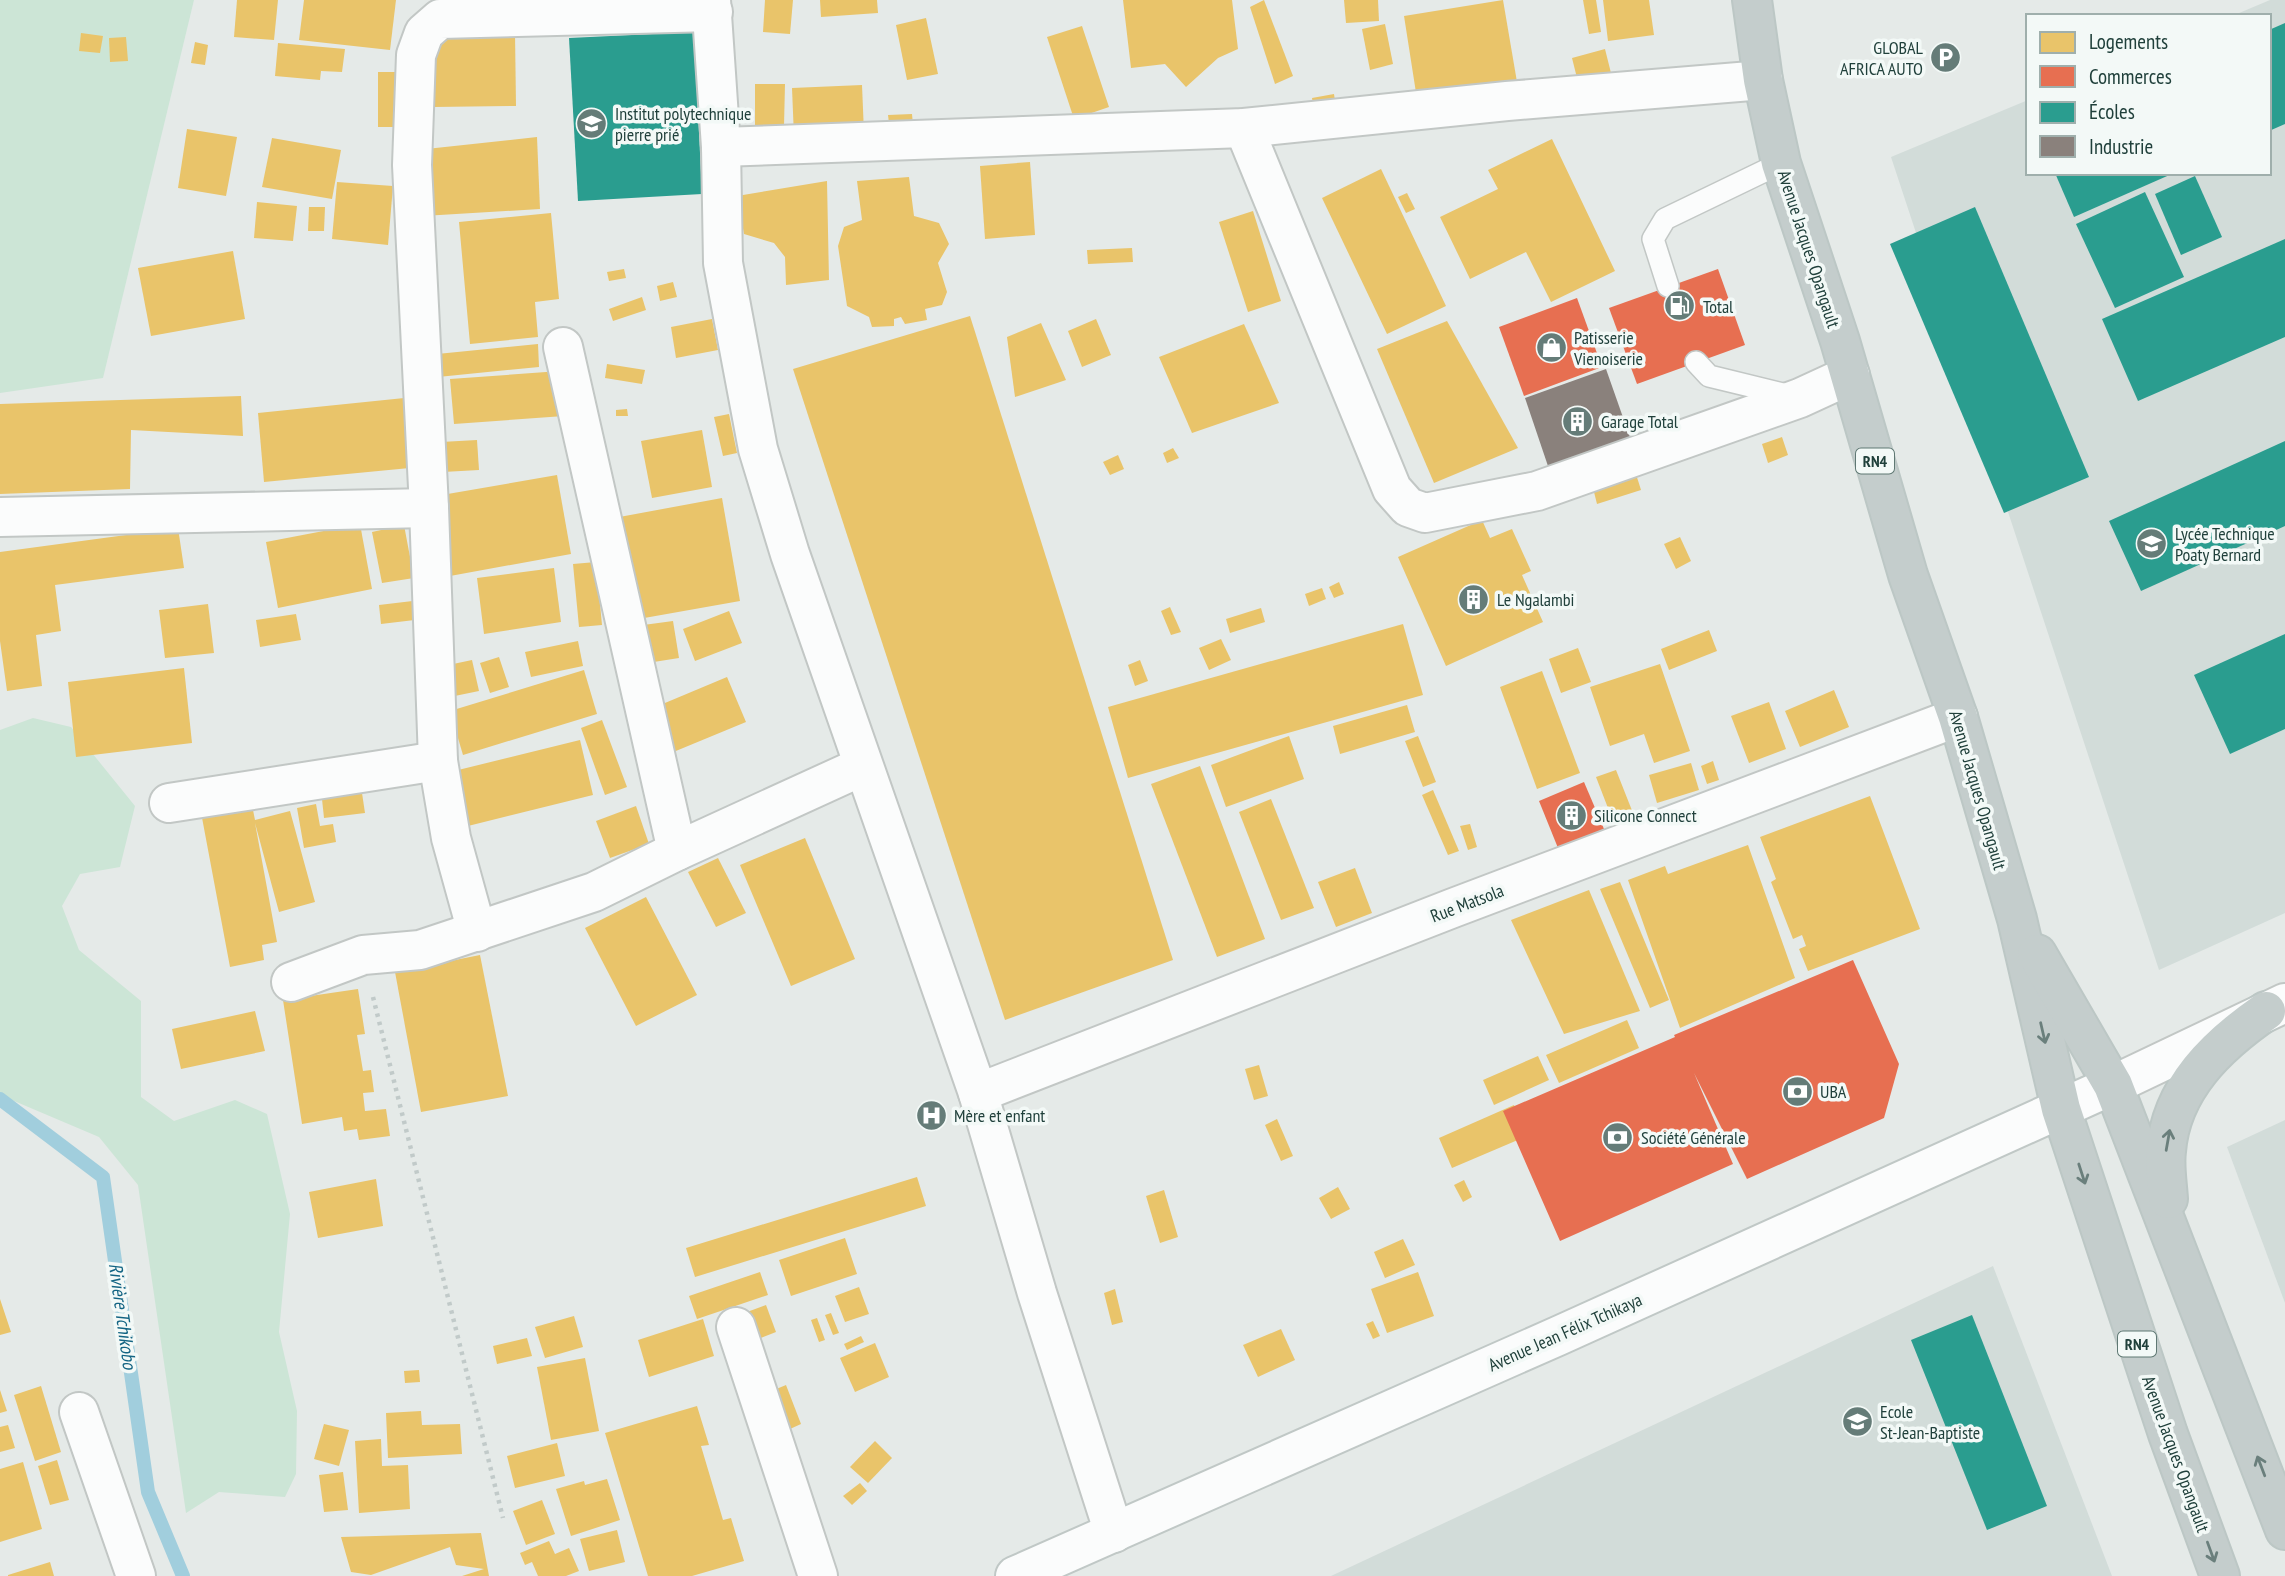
<svg xmlns="http://www.w3.org/2000/svg" width="2285" height="1576" font-family="'PT Sans Narrow',sans-serif">
	<rect width="100%" height="100%" fill="#e5eae8"/>
	<g fill="#d2dcd9">
		<polygon points="2270,0 2285,0 2285,913 2159,970 1891,157 2028,100 2028,173 2269,173 2269,16 2232,16"/>
		<polygon points="2285,1120 2285,1303 2227,1147"/>
		<polygon points="1993,1266 2112,1576 1331,1576"/>
	</g>
	<g fill="#cce5d6">
		<polygon points="0,0 194,0 103,378 0,393"/>
		<polygon points="33,718 71,727 135,806 120,867 80,874 62,906 79,950 141,1001 141,1097 174,1121 235,1100 267,1114 290,1214 279,1332 297,1411 296,1474 285,1497 219,1492 186,1513 138,1185 99,1137 0,1095 0,730"/>
	</g>
	<g fill="#e9c46a">
		<polygon points="237,0 278,0 274,40 234,37"/>
		<polygon points="304,0 396,0 390,50 299,40"/>
		<polygon points="765,0 793,0 790,34 763,32"/>
		<polygon points="820,0 877,0 878,13 821,17"/>
		<polygon points="1123,0 1232,0 1238,49 1218,58 1186,87 1165,64 1131,68"/>
		<polygon points="1264,0 1293,76 1275,84 1250,7"/>
		<polygon points="1344,0 1378,0 1379,21 1346,23"/>
		<polygon points="1503,0 1517,82 1417,99 1404,16"/>
		<polygon points="1583,0 1596,0 1601,32 1589,34"/>
		<polygon points="1603,0 1649,0 1654,35 1608,41"/>
		<polygon points="926,18 938,74 907,80 896,25"/>
		<polygon points="1385,24 1393,64 1370,70 1362,29"/>
		<polygon points="1082,26 1109,107 1074,119 1047,37"/>
		<polygon points="81,33 103,36 100,53 79,51"/>
		<polygon points="515,33 516,106 433,107 432,34"/>
		<polygon points="126,37 128,61 110,62 109,38"/>
		<polygon points="195,42 208,45 205,65 191,63"/>
		<polygon points="278,43 345,49 342,72 321,71 320,80 275,76"/>
		<polygon points="1605,49 1611,73 1578,82 1572,58"/>
		<rect x="378" y="72" width="26" height="55"/>
		<polygon points="755,84 785,84 784,126 755,126"/>
		<polygon points="862,85 864,133 794,137 792,88"/>
		<polygon points="1334,94 1337,114 1315,117 1312,98"/>
		<polygon points="912,114 914,137 891,138 888,115"/>
		<polygon points="187,129 237,137 226,196 178,188"/>
		<polygon points="537,137 540,209 423,216 417,150"/>
		<polygon points="272,138 341,150 332,199 262,187"/>
		<polygon points="1552,139 1615,271 1551,302 1526,252 1470,279 1440,217 1498,189 1488,170"/>
		<polygon points="1030,162 1035,235 985,239 980,166"/>
		<polygon points="1381,169 1446,306 1387,334 1322,198"/>
		<polygon points="909,177 914,216 939,223 949,244 938,263 947,292 942,305 925,309 927,320 905,324 901,317 894,319 894,326 872,327 869,317 847,306 838,246 844,227 862,220 857,181"/>
		<polygon points="827,181 829,280 786,285 785,257 774,243 744,234 737,196"/>
		<polygon points="337,182 393,186 388,245 332,239"/>
		<polygon points="1407,193 1415,209 1406,213 1398,197"/>
		<polygon points="257,202 297,206 293,241 254,238"/>
		<polygon points="309,207 325,207 324,231 308,231"/>
		<polygon points="1253,211 1281,301 1248,312 1219,222"/>
		<polygon points="551,213 559,299 535,302 538,337 470,344 459,222"/>
		<polygon points="1132,248 1133,262 1088,264 1087,250"/>
		<polygon points="233,251 245,319 151,336 138,268"/>
		<polygon points="624,269 626,278 609,281 607,272"/>
		<polygon points="673,282 677,297 660,301 657,286"/>
		<polygon points="642,297 646,310 613,321 609,309"/>
		<polygon points="970,316 1173,960 1005,1020 793,369"/>
		<polygon points="712,319 718,350 676,358 671,327"/>
		<polygon points="1096,319 1111,355 1082,367 1068,331"/>
		<polygon points="1447,321 1518,448 1434,483 1377,349"/>
		<polygon points="1041,323 1066,380 1015,397 1007,337"/>
		<polygon points="1244,324 1279,403 1192,433 1159,357"/>
		<polygon points="538,344 539,367 428,378 427,355"/>
		<polygon points="607,364 645,370 642,384 605,378"/>
		<polygon points="560,371 564,416 454,424 450,379"/>
		<polygon points="241,396 243,436 131,430 130,489 0,494 0,404"/>
		<polygon points="414,397 420,467 264,482 258,413"/>
		<polygon points="627,409 628,416 616,416 616,410"/>
		<polygon points="729,414 737,453 723,456 714,417"/>
		<polygon points="702,430 712,487 652,498 641,441"/>
		<polygon points="1782,437 1788,455 1768,463 1762,444"/>
		<polygon points="477,440 479,470 443,472 441,442"/>
		<polygon points="1173,448 1179,458 1167,463 1163,453"/>
		<polygon points="1118,455 1124,469 1110,475 1103,462"/>
		<polygon points="1635,471 1641,490 1597,504 1592,484"/>
		<polygon points="557,475 571,554 450,576 436,496"/>
		<polygon points="722,498 740,601 633,620 614,518"/>
		<polygon points="1482,520 1490,538 1512,529 1531,571 1522,575 1543,622 1446,666 1398,557"/>
		<polygon points="360,524 372,589 278,608 266,542"/>
		<polygon points="404,525 414,578 382,583 372,532"/>
		<polygon points="178,528 184,568 55,585 61,631 36,635 42,686 7,691 0,641 0,552"/>
		<polygon points="1680,537 1691,561 1676,569 1664,544"/>
		<polygon points="596,562 602,625 579,627 573,564"/>
		<polygon points="554,568 561,622 484,634 477,578"/>
		<polygon points="1339,582 1344,594 1334,598 1329,587"/>
		<polygon points="1322,588 1326,599 1309,606 1305,594"/>
		<polygon points="421,600 423,619 381,624 379,605"/>
		<polygon points="208,604 214,653 165,658 159,610"/>
		<polygon points="1170,607 1181,632 1171,635 1161,611"/>
		<polygon points="1261,608 1265,622 1230,633 1226,619"/>
		<polygon points="729,611 742,643 695,661 683,629"/>
		<polygon points="296,614 301,640 260,647 256,620"/>
		<polygon points="673,621 679,658 641,664 636,626"/>
		<polygon points="1403,624 1423,695 1128,778 1108,707"/>
		<polygon points="1709,630 1717,651 1669,670 1661,649"/>
		<polygon points="1221,639 1231,660 1209,670 1199,648"/>
		<polygon points="578,641 583,666 531,677 525,652"/>
		<polygon points="1578,648 1591,682 1561,693 1549,659"/>
		<polygon points="499,657 509,687 490,693 480,663"/>
		<polygon points="472,660 479,691 445,698 439,667"/>
		<polygon points="1140,660 1148,681 1135,686 1128,665"/>
		<polygon points="1660,664 1690,751 1654,763 1644,734 1610,746 1590,687"/>
		<polygon points="184,668 192,743 76,757 68,682"/>
		<polygon points="584,670 597,714 463,755 450,711"/>
		<polygon points="1542,671 1580,773 1537,789 1500,687"/>
		<polygon points="727,677 746,722 671,753 653,708"/>
		<polygon points="1834,690 1849,727 1800,747 1785,711"/>
		<polygon points="1769,702 1786,749 1749,763 1731,716"/>
		<polygon points="1407,705 1415,732 1340,754 1333,726"/>
		<polygon points="602,720 627,787 605,795 581,728"/>
		<polygon points="1289,736 1304,779 1226,807 1211,765"/>
		<polygon points="1418,736 1436,782 1423,787 1405,741"/>
		<polygon points="580,740 593,795 460,828 446,773"/>
		<polygon points="1713,761 1719,780 1707,784 1701,766"/>
		<polygon points="1691,763 1699,790 1657,803 1649,775"/>
		<polygon points="1200,766 1265,939 1217,957 1151,784"/>
		<polygon points="1616,770 1633,813 1613,821 1596,777"/>
		<polygon points="1433,790 1459,851 1448,855 1422,795"/>
		<polygon points="362,793 365,813 324,818 322,799"/>
		<polygon points="1870,796 1920,929 1808,971 1799,949 1806,946 1802,935 1793,939 1771,882 1776,879 1760,837"/>
		<polygon points="1271,799 1314,908 1281,920 1239,812"/>
		<polygon points="222,803 224,814 253,810 255,820 290,811 315,902 279,912 255,823 277,942 262,945 264,960 230,967 200,807"/>
		<polygon points="316,804 320,826 333,824 336,842 304,848 297,808"/>
		<polygon points="636,806 649,844 610,858 596,821"/>
		<polygon points="1470,824 1477,847 1468,850 1460,826"/>
		<polygon points="805,838 855,959 791,986 740,865"/>
		<polygon points="1748,845 1795,978 1680,1028 1628,880 1665,866 1668,874"/>
		<polygon points="718,858 746,913 716,927 688,872"/>
		<polygon points="1355,868 1372,913 1336,927 1318,882"/>
		<polygon points="1620,882 1669,1000 1650,1008 1600,889"/>
		<polygon points="1589,890 1640,1011 1564,1034 1511,920"/>
		<polygon points="646,897 697,995 636,1026 585,928"/>
		<polygon points="480,955 508,1096 421,1112 395,972"/>
		<polygon points="358,989 365,1034 357,1035 363,1071 371,1070 374,1092 363,1093 365,1111 386,1109 390,1136 359,1140 357,1129 344,1131 342,1117 302,1124 283,1000"/>
		<polygon points="255,1011 265,1051 181,1069 172,1029"/>
		<polygon points="1627,1020 1639,1048 1559,1083 1546,1055"/>
		<polygon points="1538,1056 1549,1080 1494,1105 1483,1080"/>
		<polygon points="1259,1065 1268,1096 1254,1100 1245,1069"/>
		<polygon points="1514,1105 1527,1136 1452,1168 1439,1138"/>
		<polygon points="1277,1119 1293,1156 1281,1161 1265,1125"/>
		<polygon points="917,1177 926,1206 695,1277 686,1248"/>
		<polygon points="376,1179 383,1226 318,1238 309,1192"/>
		<polygon points="1464,1180 1472,1197 1463,1202 1454,1185"/>
		<polygon points="1338,1187 1350,1209 1331,1219 1319,1198"/>
		<polygon points="1164,1190 1178,1237 1160,1243 1146,1196"/>
		<polygon points="845,1238 857,1274 791,1296 779,1260"/>
		<polygon points="1403,1239 1415,1265 1385,1278 1374,1252"/>
		<polygon points="760,1272 768,1295 697,1319 689,1296"/>
		<polygon points="1418,1272 1434,1316 1387,1333 1371,1289"/>
		<polygon points="859,1287 869,1314 845,1322 835,1296"/>
		<polygon points="1115,1289 1123,1322 1112,1325 1104,1293"/>
		<polygon points="0,1299 11,1332 0,1335"/>
		<polygon points="766,1305 776,1332 758,1339 747,1312"/>
		<polygon points="831,1313 839,1333 833,1335 825,1315"/>
		<polygon points="574,1316 583,1347 545,1358 535,1327"/>
		<polygon points="817,1318 825,1340 819,1342 811,1320"/>
		<polygon points="703,1319 714,1356 649,1377 638,1340"/>
		<polygon points="1373,1321 1380,1336 1373,1339 1366,1324"/>
		<polygon points="1281,1329 1295,1360 1258,1377 1243,1345"/>
		<polygon points="861,1336 864,1342 847,1350 844,1344"/>
		<polygon points="527,1338 532,1356 497,1364 493,1346"/>
		<polygon points="875,1343 889,1377 855,1392 840,1358"/>
		<polygon points="585,1358 599,1431 551,1440 537,1367"/>
		<polygon points="419,1370 420,1382 405,1383 404,1371"/>
		<polygon points="786,1385 801,1424 790,1429 774,1390"/>
		<polygon points="41,1386 61,1452 35,1461 14,1395"/>
		<polygon points="0,1390 7,1411 0,1413"/>
		<polygon points="697,1406 709,1445 701,1446 723,1520 731,1518 744,1561 692,1576 648,1576 605,1433"/>
		<polygon points="421,1411 422,1425 460,1424 462,1454 388,1458 386,1413"/>
		<polygon points="324,1424 349,1430 339,1466 314,1459"/>
		<polygon points="8,1425 15,1448 0,1452 0,1427"/>
		<polygon points="381,1439 382,1466 408,1465 410,1509 359,1513 355,1441"/>
		<polygon points="875,1441 892,1458 868,1483 850,1467"/>
		<polygon points="557,1443 565,1476 515,1488 507,1456"/>
		<polygon points="57,1460 69,1500 50,1505 38,1466"/>
		<polygon points="23,1462 42,1529 0,1542 0,1469"/>
		<polygon points="343,1472 348,1510 324,1512 319,1475"/>
		<polygon points="607,1479 620,1520 571,1536 556,1489 584,1481 585,1485"/>
		<polygon points="860,1483 867,1491 852,1505 843,1496"/>
		<polygon points="542,1500 555,1534 526,1545 513,1511"/>
		<polygon points="617,1530 625,1562 589,1571 580,1539"/>
		<polygon points="481,1533 489,1576 462,1576 484,1569 456,1565 450,1547 371,1575 351,1572 341,1537"/>
		<polygon points="549,1541 555,1554 569,1548 579,1571 566,1576 538,1576 532,1562 525,1565 520,1553"/>
		<polygon points="50,1562 54,1576 8,1576 8,1575"/>
	</g>
	<g fill="#e76f51">
		<polygon points="1718,269 1745,345 1637,384 1609,308"/>
		<polygon points="1577,298 1602,367 1524,396 1499,327"/>
		<polygon points="1584,782 1604,829 1558,848 1539,801"/>
		<polygon points="1853,960 1899,1064 1884,1118 1747,1179 1694,1073 1733,1164 1560,1241 1503,1111 1675,1037 1674,1035"/>
	</g>
	<g fill="#2a9d8f">
		<polygon points="2285,23 2285,124 2269,131 2269,30"/>
		<polygon points="694,32 702,194 578,201 569,38"/>
		<polygon points="2055,173 2174,173 2074,217"/>
		<polygon points="2195,176 2222,237 2181,255 2155,194"/>
		<polygon points="2145,192 2184,277 2115,308 2076,224"/>
		<polygon points="1975,207 2089,477 2004,513 1890,244"/>
		<polygon points="2285,239 2285,337 2138,401 2102,319"/>
		<polygon points="2285,441 2285,526 2141,591 2109,521"/>
		<polygon points="2285,634 2285,729 2230,754 2194,675"/>
		<polygon points="1972,1315 2047,1506 1987,1530 1911,1340"/>
	</g>
	<polygon fill="#8a817c" points="1606,369 1632,443 1550,472 1525,398"/>
	<g fill="none" stroke-linecap="round" stroke-linejoin="round">
		<polyline stroke="#a1cedd" stroke-width="14" points="0,1099 103,1177 148,1492 183,1576"/>
		<defs>
			<g id="service">
				<polyline points="1668,286 1653,239 1665,219 1781,163"/>
				<polyline points="1696,362 1709,376 1791,396"/>
			</g>
			<g id="minor">
				<polyline points="711,0 721,147 723,263 758,449 790,554 978,1093 1037,1293 1114,1533"/>
				<polyline points="1244,128 1392,489 1408,507 1425,513 1537,491 1800,398 1850,375"/>
				<polyline points="721,147 1244,128 1507,101 1763,80"/>
				<polyline points="563,347 677,851"/>
				<polyline points="0,517 429,508"/>
				<polyline points="169,803 438,761"/>
				<polyline points="477,932 451,838 438,761 429,508 412,165 416,55 424,33 440,19 713,12"/>
				<polyline points="291,982 363,955 420,950 594,892 677,851 863,766"/>
				<polyline points="978,1093 1453,908 1958,717"/>
				<polyline points="736,1327 818,1576"/>
				<polyline points="79,1412 136,1576"/>
			</g>
			<polyline id="tertiary" points="2113,1085 2285,1003"/>
			<polyline id="secondary" points="1015,1576 1558,1336 2113,1085"/>
			<g id="trunk">
				<polyline points="1752,0 1763,80 1781,163 1840,341 1908,575 1958,717 2017,919 2061,1109 2168,1434 2220,1576"/>
				<polyline points="2037,954 2113,1085 2285,1530"/>
				<path d="M 2168,1199 C 2167,1183 2164,1166 2166,1151 C 2171,1088 2217,1045 2266,1011"/>
			</g>
		</defs>
		<use href="#service" stroke="#c2c7c5" stroke-width="24"/>
		<use href="#minor" stroke="#c2c7c5" stroke-width="42"/>
		<use href="#tertiary" stroke="#c2c7c5" stroke-width="42"/>
		<use href="#secondary" stroke="#c0c8c6" stroke-width="42"/>
		<use href="#trunk" stroke="#bcc7c5" stroke-width="42"/>
		<polyline stroke="#c1cac9" stroke-width="4.5" stroke-dasharray="3.5 5" stroke-linecap="butt" points="373,997 503,1518"/>
		<use href="#service" stroke="#fbfcfc" stroke-width="21"/>
		<use href="#minor" stroke="#fbfcfc" stroke-width="38"/>
		<use href="#tertiary" stroke="#fbfcfc" stroke-width="38"/>
		<use href="#secondary" stroke="#fbfcfc" stroke-width="38"/>
		<use href="#trunk" stroke="#c4cdcc" stroke-width="38"/>
	</g>
	<defs><path id="oneway-shaft" d="M-6 0H5M1.5-3L5.5 0L1.5 3" fill="none" stroke-width="1.6" stroke-linecap="round" stroke-linejoin="round" transform="scale(1.75)"/></defs>
	<g stroke="#6a7f7c">
		<use href="#oneway-shaft" transform="translate(2043 1033) rotate(77)"/>
		<use href="#oneway-shaft" transform="translate(2168 1140) rotate(-80)"/>
		<use href="#oneway-shaft" transform="translate(2082 1174) rotate(72)"/>
		<use href="#oneway-shaft" transform="translate(2261 1466) rotate(-111)"/>
		<use href="#oneway-shaft" transform="translate(2211 1552) rotate(70)"/>
	</g>
	<defs>
		<symbol id="parking-disc" viewBox="-11 -11 22 22"><circle r="9.5" fill="#657c78" stroke="#f3f9f7"/><path d="M-3.5-5.5H1a3.5 3.5 0 0 1 0 7H-1V5.5H-3.5ZM-1-3.4V-.6H.8a1.4 1.4 0 0 0 0-2.8Z" fill="#fff"/></symbol>
		<symbol id="school-disc" viewBox="-11 -11 22 22"><circle r="9.5" fill="#657c78" stroke="#f3f9f7"/><path d="M0-5L7-2L0 1L-7-2ZM-4 1L0 2.5L4 1V4Q0 6-4 4Z" fill="#fff"/></symbol>
		<symbol id="fuel-disc" viewBox="-11 -11 22 22"><circle r="9.5" fill="#657c78" stroke="#f3f9f7"/><path d="M-5.5-6h7V0h2V4h1.3V-2.5L3-4.5l.8-.8L6-3V5H2.5V1h-1V6h-7ZM-4.2-4.7v3.2H.2V-4.7Z" fill="#fff"/></symbol>
		<symbol id="shop-disc" viewBox="-11 -11 22 22"><circle r="9.5" fill="#657c78" stroke="#f3f9f7"/><path d="M-5-2.5h2.3a2.7 3.5 0 0 1 5.4 0H5L5.5 6h-11ZM-1.5-2.5h3a1.5 2.3 0 0 0-3 0Z" fill="#fff"/></symbol>
		<symbol id="building-disc" viewBox="-11 -11 22 22"><circle r="9.5" fill="#657c78" stroke="#f3f9f7"/><path d="M-4-6H4V6H1V3H-1V6H-4ZM-2.5-4.3h1.7v1.8h-1.7ZM.8-4.3h1.7v1.8H.8ZM-2.5-1h1.7V.8h-1.7ZM.8-1h1.7V.8H.8Z" fill="#fff"/></symbol>
		<symbol id="bank-disc" viewBox="-11 -11 22 22"><circle r="9.5" fill="#657c78" stroke="#f3f9f7"/><path d="M-6-4H6V4H-6ZM0-2.3a2.3 2.3 0 1 0 0 4.6a2.3 2.3 0 1 0 0-4.6Z" fill="#fff"/></symbol>
		<symbol id="hospital-disc" viewBox="-11 -11 22 22"><circle r="9.5" fill="#657c78" stroke="#f3f9f7"/><path d="M-5-5h3v3.5h4V-5h3V5h-3V1.5h-4V5h-3Z" fill="#fff"/></symbol>
	</defs>
	<g fill-rule="evenodd">
		<use href="#parking-disc" x="1928" y="40" width="35" height="35"/>
		<use href="#school-disc" x="574" y="106" width="35" height="35"/>
		<use href="#fuel-disc" x="1662" y="288" width="35" height="35"/>
		<use href="#shop-disc" x="1534" y="330" width="35" height="35"/>
		<use href="#building-disc" x="1560" y="404" width="35" height="35"/>
		<use href="#school-disc" x="2134" y="526" width="35" height="35"/>
		<use href="#building-disc" x="1456" y="582" width="35" height="35"/>
		<use href="#building-disc" x="1554" y="798" width="35" height="35"/>
		<use href="#bank-disc" x="1780" y="1074" width="35" height="35"/>
		<use href="#hospital-disc" x="914" y="1098" width="35" height="35"/>
		<use href="#bank-disc" x="1600" y="1120" width="35" height="35"/>
		<use href="#school-disc" x="1840" y="1404" width="35" height="35"/>
	</g>
	<g text-anchor="middle" dominant-baseline="central" stroke-width="7" stroke-linejoin="round" paint-order="stroke">
		<g fill="#f3f9f7" stroke="#5f7873" stroke-width="2">
			<rect x="1856" y="448.5" width="38" height="25" rx="5"/>
			<rect x="2118" y="1331.5" width="38" height="25" rx="5"/>
		</g>
		<g font-size="16" font-weight="bold" fill="#20403b">
			<text x="1875" y="461">RN4</text>
			<text x="2137" y="1344">RN4</text>
		</g>
		<g font-size="18" fill="#20403b" stroke="#f3f9f7" text-anchor="start">
			<text x="1923" y="47" text-anchor="end">GLOBAL<tspan x="1923" dy="21">AFRICA AUTO</tspan></text>
			<text x="615" y="113">Institut polytechnique<tspan x="615" dy="21">pierre prié</tspan></text>
			<text x="1703" y="306">Total</text>
			<text x="1574" y="337">Patisserie<tspan x="1574" dy="21">Vienoiserie</tspan></text>
			<text x="1601" y="421">Garage Total</text>
			<text x="2175" y="533">Lycée Technique<tspan x="2175" dy="21">Poaty Bernard</tspan></text>
			<text x="1497" y="599">Le Ngalambi</text>
			<text x="1594" y="815">Silicone Connect</text>
			<text x="1820" y="1091">UBA</text>
			<text x="954" y="1115">Mère et enfant</text>
			<text x="1641" y="1137">Société Générale</text>
			<text x="1880" y="1411">Ecole<tspan x="1880" dy="21">St-Jean-Baptiste</tspan></text>
		</g>
		<g font-size="18" fill="#20403b" stroke="#f3f9f7">
			<text transform="translate(1809 249) rotate(72)">Avenue Jacques Opangault</text>
			<text transform="translate(1978 790) rotate(74)">Avenue Jacques Opangault</text>
			<text transform="translate(1467 903) rotate(-21)">Rue Matsola</text>
			<text transform="translate(1565 1332) rotate(-24)">Avenue Jean Félix Tchikaya</text>
			<text transform="translate(2176 1454) rotate(70)">Avenue Jacques Opangault</text>
		</g>
		<g font-size="19" font-style="italic" fill="#136483" stroke="#f3f9f7">
			<text transform="translate(123 1316) rotate(82)">Rivière Tchikobo</text>
		</g>
	</g>
	<rect x="2026" y="14" width="245" height="161" fill="#f3f9f7" stroke="#9fafac" stroke-width="2"/>
	<rect x="2040" y="32" width="35" height="21" fill="#e9c46a" stroke="#9fafac" stroke-width="2"/>
	<text x="2089" y="49" font-size="21" fill="#20403b">Logements</text>
	<rect x="2040" y="66" width="35" height="21" fill="#e76f51" stroke="#9fafac" stroke-width="2"/>
	<text x="2089" y="84" font-size="21" fill="#20403b">Commerces</text>
	<rect x="2040" y="102" width="35" height="21" fill="#2a9d8f" stroke="#9fafac" stroke-width="2"/>
	<text x="2089" y="119" font-size="21" fill="#20403b">Écoles</text>
	<rect x="2040" y="136" width="35" height="21" fill="#8a817c" stroke="#9fafac" stroke-width="2"/>
	<text x="2089" y="154" font-size="21" fill="#20403b">Industrie</text>
</svg>
